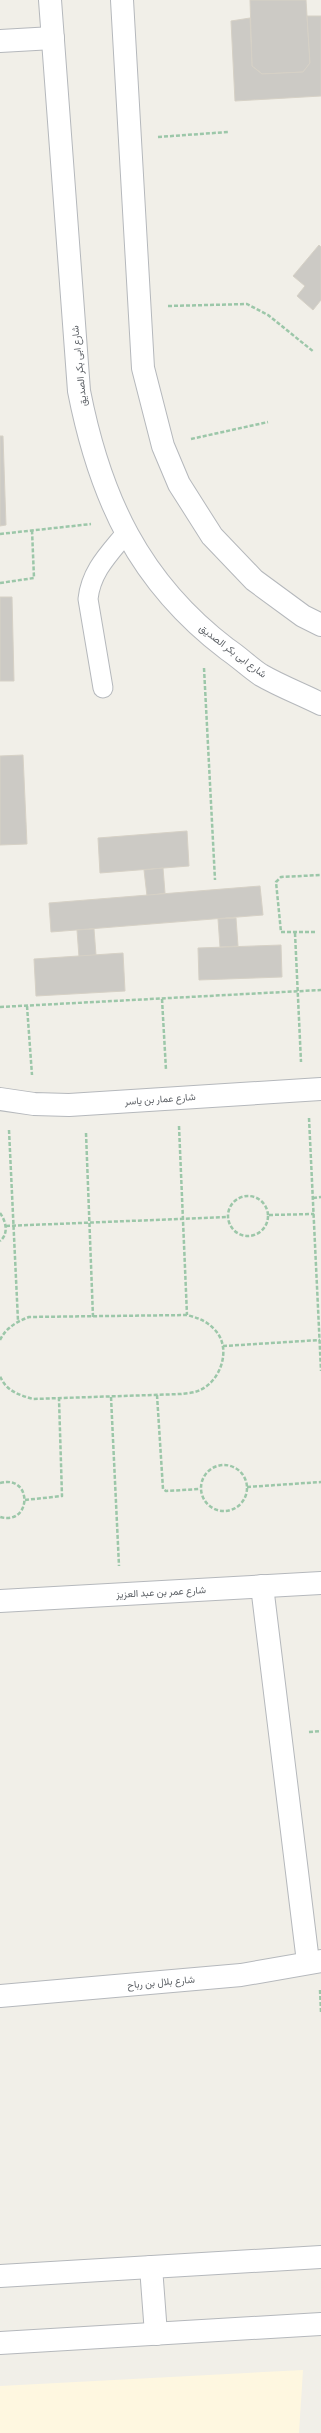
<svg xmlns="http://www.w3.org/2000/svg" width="321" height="2433" font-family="'Titillium Web',Vazirmatn,sans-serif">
	<rect width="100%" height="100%" fill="#f1efe8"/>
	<polygon fill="#fef7e0" points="303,2370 299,2433 0,2433 0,2386"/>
	<g fill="#cccac5" stroke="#d6d1c6">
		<polygon points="250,0 306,0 310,63 303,72 262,74 252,66"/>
		<polygon points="307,16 321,16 321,96 235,101 231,21 250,18 252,66 262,74 303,72 310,63"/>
		<polygon points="319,245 321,247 321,300 313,310 297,296 305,286 293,276"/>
		<polygon points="0,436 3,436 6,525 0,526"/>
		<polygon points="0,597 12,597 14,681 0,681"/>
		<polygon points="23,755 27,844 0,845 0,756"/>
		<polygon points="187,831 189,866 100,873 98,838"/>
		<polygon points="163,868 165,893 147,896 144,870"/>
		<polygon points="260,886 263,915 51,932 49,903"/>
		<polygon points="236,918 238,946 220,947 218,919"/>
		<polygon points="94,929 96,955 79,957 77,930"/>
		<polygon points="281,945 282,977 199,980 198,948"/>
		<polygon points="123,953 125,991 36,996 34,959"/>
	</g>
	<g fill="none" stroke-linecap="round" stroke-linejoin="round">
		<defs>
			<path id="lane" d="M 103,688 L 88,599 C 91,571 109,554 126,533"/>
			<g id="street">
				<path d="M 50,0 L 79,391 C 100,498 139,582 227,649 C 239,657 249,667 261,675 C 280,686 301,694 321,704"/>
				<polyline points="122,0 143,368 163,446 179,484 212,536 254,580 303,616 321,625"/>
				<polyline points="0,41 53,38"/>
				<polyline points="0,1099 34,1104 69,1105 321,1089"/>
				<polyline points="262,1586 308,1962"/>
				<polyline points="0,1601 321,1583"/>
				<polyline points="0,1996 241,1975 321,1961"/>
				<polyline points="151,2267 156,2334"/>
				<polyline points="0,2276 321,2257"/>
				<polyline points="0,2343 321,2324"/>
			</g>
		</defs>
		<use href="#lane" stroke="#b5b8bc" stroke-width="21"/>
		<use href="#street" stroke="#b5b8bc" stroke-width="24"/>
		<g stroke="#9cc7a9" stroke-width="2.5" stroke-dasharray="4 2" stroke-linecap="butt">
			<polyline points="158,137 228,132"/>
			<polyline points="168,306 247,304 268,315 314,352"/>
			<polyline points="191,439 268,422"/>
			<polyline points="0,534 91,524"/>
			<polyline points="0,583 34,578 32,530"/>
			<polyline points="204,668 215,880"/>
			<polyline points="315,932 281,932 276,882 281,877 321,875"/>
			<polyline points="295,933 301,1062"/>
			<polyline points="162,999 166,1070"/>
			<polyline points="27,1006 32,1075"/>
			<polyline points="0,1007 321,990"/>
			<polyline points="309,1118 321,1371"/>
			<polyline points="179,1126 187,1315"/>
			<polyline points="9,1130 18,1321"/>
			<polyline points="86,1133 93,1317"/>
			<circle cx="248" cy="1216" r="20"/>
			<polyline points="313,1198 321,1197"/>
			<path d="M 0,1213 C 6,1221 9,1234 0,1241"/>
			<polyline points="269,1215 314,1214"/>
			<polyline points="6,1226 227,1217"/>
			<path d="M 0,1340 C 6,1328 16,1322 29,1317 L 187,1315 C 198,1318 207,1321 215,1330 C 232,1348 221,1381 200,1390 C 195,1393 187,1393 181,1394 L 33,1399 C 19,1395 6,1391 0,1376"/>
			<polyline points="223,1346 320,1340"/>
			<polyline points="157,1395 163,1489 166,1491 200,1489"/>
			<polyline points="111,1397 119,1566"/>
			<circle cx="224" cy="1488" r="23"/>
			<path d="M 0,1483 C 33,1474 32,1526 0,1517"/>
			<polyline points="247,1487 321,1482"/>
			<polyline points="25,1500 62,1496 59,1399"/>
			<polyline points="309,1732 321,1731"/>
			<polyline points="320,1990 321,2012"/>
		</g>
		<use href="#lane" stroke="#fff" stroke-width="19"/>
		<use href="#street" stroke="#fff" stroke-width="22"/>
	</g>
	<g text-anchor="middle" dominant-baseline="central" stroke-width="3" stroke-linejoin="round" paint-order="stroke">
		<g font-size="10" fill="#5f6368" stroke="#fff">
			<text transform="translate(79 366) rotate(-96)">شارع ابى بكر الصديق</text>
			<text transform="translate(233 651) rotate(37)">شارع ابى بكر الصديق</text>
			<text transform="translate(160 1099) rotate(-4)">شارع عمار بن ياسر</text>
			<text transform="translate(161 1592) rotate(-3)">شارع عمر بن عبد العزيز</text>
			<text transform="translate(161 1982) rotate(-5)">شارع بلال بن رباح</text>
		</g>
	</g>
</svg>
